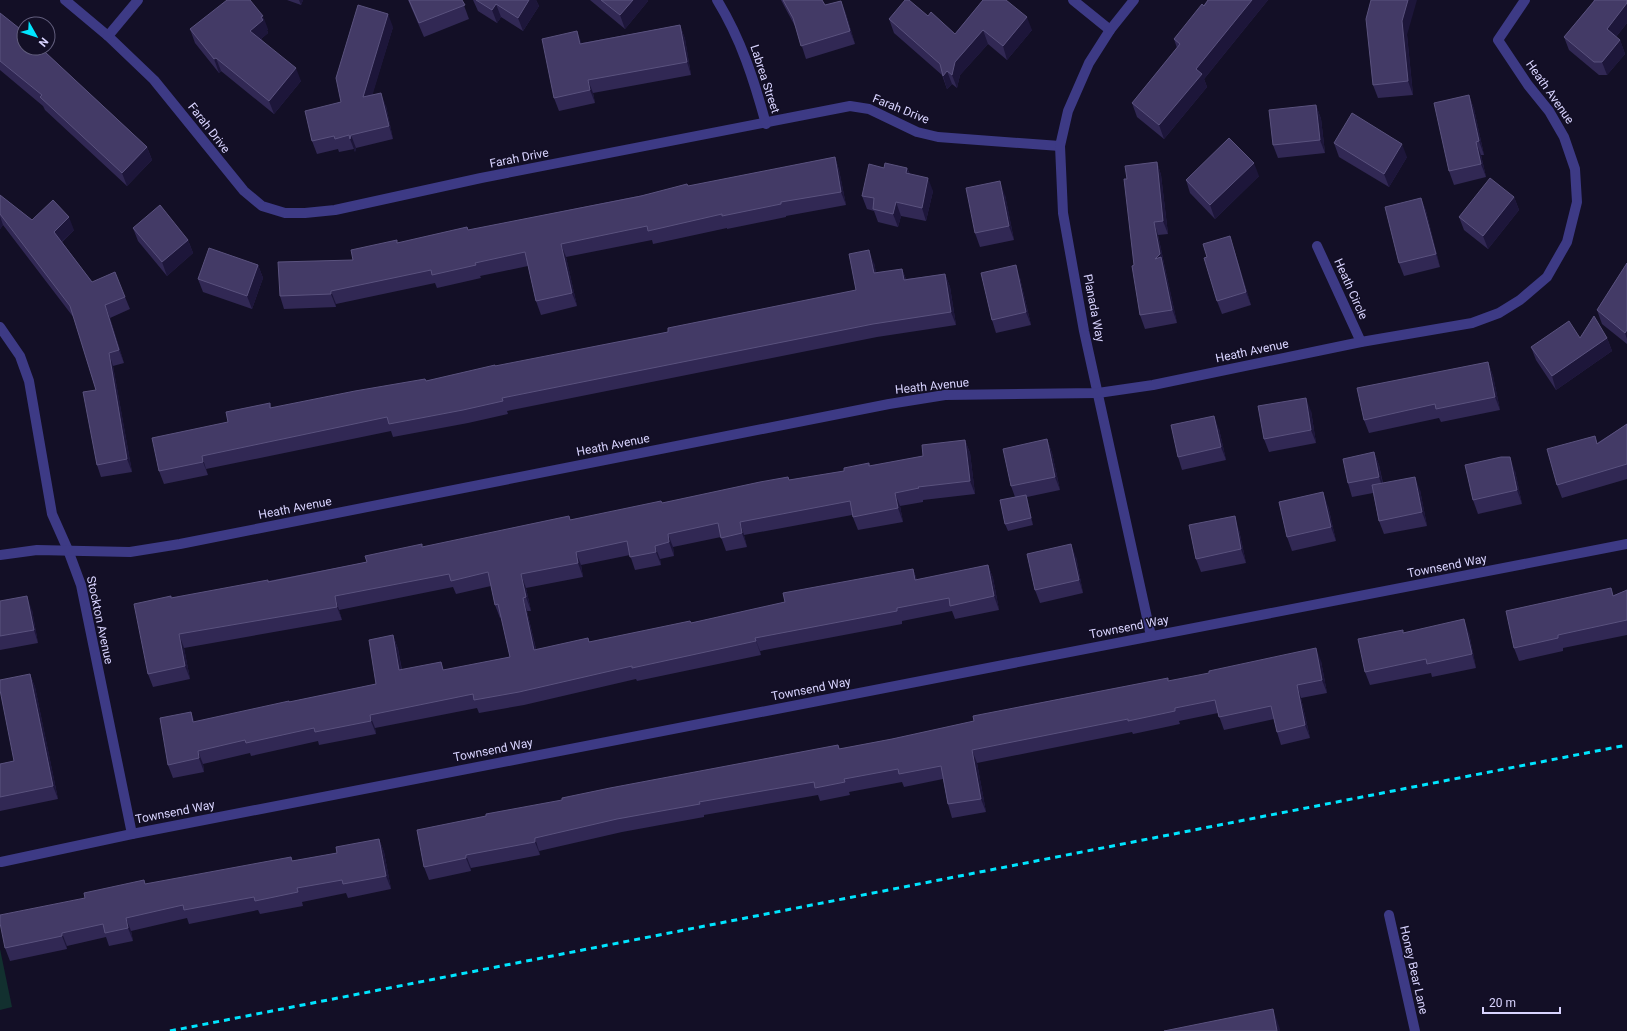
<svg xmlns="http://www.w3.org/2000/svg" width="1627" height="1031" font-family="Roboto,sans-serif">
	<rect width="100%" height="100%" fill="#130f26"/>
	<polygon fill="#12302f" points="0,949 12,1007 0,1010"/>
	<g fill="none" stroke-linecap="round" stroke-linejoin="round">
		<g stroke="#3d3a85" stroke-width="10">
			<polyline points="65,0 108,36 154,80 244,191 262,206 285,213 305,213 335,210 481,178 850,106 869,109 917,132 938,137 1060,146"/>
			<path d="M 717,0 C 741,39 754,80 766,124"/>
			<polyline points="1073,0 1110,30"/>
			<polyline points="1134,0 1110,30 1089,63 1068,111 1060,146 1063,213 1084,331 1151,636"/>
			<polyline points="108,36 138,0"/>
			<polyline points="1317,246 1361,342"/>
			<polyline points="0,327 20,356 29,381 52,514 68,550 81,585 132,834"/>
			<polyline points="0,555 37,550 130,552 180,544 889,404 945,395 1098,393 1153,385 1361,342 1472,323 1499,313 1520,300 1547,277 1567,242 1577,202 1575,169 1564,137 1549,111 1528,85 1498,40 1525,0"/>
			<polyline points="1,862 132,834 1627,544"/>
			<polyline points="1389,915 1415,1031"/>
		</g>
		<polyline stroke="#00e5ff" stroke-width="3" stroke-dasharray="6 5" stroke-linecap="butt" points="170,1031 1627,745"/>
	</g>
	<g fill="#312854">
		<polygon points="287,0 303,0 301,5"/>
		<polygon points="408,0 462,0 469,19 424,37"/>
		<polygon points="473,0 536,0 539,6 523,31 501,17 497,23 478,11"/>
		<polygon points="590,0 647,0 648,1 625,29"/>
		<polygon points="781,0 822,0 825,5 841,1 846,14 855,44 806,59 796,28"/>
		<polygon points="983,0 1032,30 1007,60 988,44 960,75 957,88 952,84 947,89 942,75 894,33 889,19 928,16 955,34"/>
		<polygon points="1208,0 1268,0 1204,79 1207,87 1164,139 1137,117 1132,103 1177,48 1174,39"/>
		<polygon points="1593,0 1627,0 1627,23 1616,37 1620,40 1625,54 1607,75 1599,75 1569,50 1564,37 1594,1"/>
		<polygon points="0,13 48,55 147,147 152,160 127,186 45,110 43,106 0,70"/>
		<polygon points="680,25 685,39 691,75 593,93 595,103 559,111 554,98 582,43"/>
		<polygon points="393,27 372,95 386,106 393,139 356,148 355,152 354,149 339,152 338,149 317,154 312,141 341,102"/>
		<polygon points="190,29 268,29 267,30 268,33 261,39 301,81 274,114 221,71 219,73 195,43"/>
		<polygon points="1407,35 1413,95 1378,98 1373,85"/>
		<polygon points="1469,95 1474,109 1484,155 1481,155 1486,177 1454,185 1449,171"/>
		<polygon points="1316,105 1321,119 1325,153 1278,158 1273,145"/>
		<polygon points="1334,143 1407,157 1389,187 1339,157"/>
		<polygon points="835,157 839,170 846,205 786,216 786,217 727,229 727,228 653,244 652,240 566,257 577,306 541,315 536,301 528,266 480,276 481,278 437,288 435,283 336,304 336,307 284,309 280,296 353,260 398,243 467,227 468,230"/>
		<polygon points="1157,162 1161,175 1168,234 1158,235 1165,268 1177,323 1145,329 1140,315 1134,265 1127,179"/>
		<polygon points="884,168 907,168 910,174 933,191 926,221 901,216 898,227 878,222 874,211 867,209 862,196"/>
		<polygon points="1259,176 1215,219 1190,193 1186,180"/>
		<polygon points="0,195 32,220 74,230 62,242 92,282 125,297 130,309 110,318 124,363 113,366 132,472 101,477 97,465 96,390 74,318 3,225 0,229"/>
		<polygon points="1005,195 1014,240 980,247 975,233"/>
		<polygon points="1514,197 1519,210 1488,249 1464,230 1459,217"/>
		<polygon points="1421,198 1426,211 1440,267 1404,276 1399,263"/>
		<polygon points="133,228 188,240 193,253 167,276 138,241"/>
		<polygon points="1234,249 1251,305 1222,314 1217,301"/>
		<polygon points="874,263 876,273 902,269 906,279 945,274 950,287 956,325 877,337 507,411 508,414 468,423 393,437 391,431 206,469 208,475 164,484 159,471 228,422 270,403 271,408 426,381 668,332 856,290"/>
		<polygon points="1627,263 1627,344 1602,324 1597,310"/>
		<polygon points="258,265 263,278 252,309 203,292 198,279"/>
		<polygon points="1020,278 1031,325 996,333 992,320"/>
		<polygon points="1580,338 1607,338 1612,351 1556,390 1536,360 1531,347"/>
		<polygon points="1488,362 1493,376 1500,410 1441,422 1439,418 1369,433 1364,420"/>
		<polygon points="1311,411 1316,443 1269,452 1264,439"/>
		<polygon points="1627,424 1627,479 1562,498 1557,485 1595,436 1597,443"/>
		<polygon points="1219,429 1226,460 1182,470 1178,457"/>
		<polygon points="1047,439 1052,453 1060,490 1027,497 1028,502 1033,525 1008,531 1005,524 1015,497 1011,486"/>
		<polygon points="965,440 970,453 975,494 923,500 923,502 900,506 903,522 858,530 852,515 744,535 747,547 726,551 721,537 673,547 674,556 660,559 661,565 635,570 630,555 581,565 583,577 526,588 531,611 527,611 536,649 590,642 691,623 785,602 913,569 917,580 988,565 993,578 999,610 955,619 952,611 902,621 902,624 760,651 761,655 637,681 636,679 524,705 479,713 477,708 375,728 376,734 319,745 318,741 251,756 250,753 203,764 204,772 173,778 168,765 191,712 194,722 376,684 393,635 398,649 402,670 444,670 510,657 501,617 500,618 495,605 491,586 456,594 453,587 339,610 342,620 184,648 190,679 153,687 148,674 171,598 268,581 367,562 423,547 662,503 788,477 789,480 844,471 869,463 870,466 923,456"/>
		<polygon points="1374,452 1379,465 1383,483 1420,490 1427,526 1384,534 1379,521 1373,493 1352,497 1348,483"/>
		<polygon points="1515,471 1522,504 1478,514 1473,500"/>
		<polygon points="1328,506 1336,541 1292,551 1287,537"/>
		<polygon points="1239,530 1246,563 1201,572 1196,559"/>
		<polygon points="1076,557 1083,593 1040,603 1035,590"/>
		<polygon points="1627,590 1627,635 1563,648 1563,651 1519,661 1514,648 1614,595"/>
		<polygon points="0,601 32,610 38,643 0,650"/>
		<polygon points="1404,633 1469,633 1476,668 1432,677 1431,673 1370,685 1365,672"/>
		<polygon points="1321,661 1327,693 1301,698 1310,738 1281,745 1277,732 1274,719 1224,730 1218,713 1179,721 1180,724 1133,734 1132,732 977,763 986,812 952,818 948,804 943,779 904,787 902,782 849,792 850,795 820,801 818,795 704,815 704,817 622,832 539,851 540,855 471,868 471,871 429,880 424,867 562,800 838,745 840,749 892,739 1169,681"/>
		<polygon points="30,674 35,687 58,799 0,811 0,764 14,761"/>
		<polygon points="379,839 384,852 391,889 348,898 346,893 302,902 303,906 260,914 258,910 189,924 187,918 131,931 133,941 109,946 106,937 67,946 67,949 10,961 5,948 85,898 146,884 292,861 337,853"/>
	</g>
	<g fill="#1d163a">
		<polygon points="299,0 303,0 301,5"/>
		<polygon points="529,0 536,0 539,6 523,31 518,18"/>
		<polygon points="633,0 647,0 648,1 625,29 620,15"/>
		<polygon points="1252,0 1268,0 1204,79 1207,87 1164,139 1159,125 1196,69"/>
		<polygon points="1408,0 1417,0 1407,35 1413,95 1408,81 1402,21"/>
		<polygon points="841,1 846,14 855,44 850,31"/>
		<polygon points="1627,3 1627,23 1611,43 1607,29"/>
		<polygon points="496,4 501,17 497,23 492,10"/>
		<polygon points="388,14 393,27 368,110 363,97"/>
		<polygon points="263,16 268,29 267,30 268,33 255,44 250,31"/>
		<polygon points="1027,17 1032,30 1007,60 1003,46"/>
		<polygon points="680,25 685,39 691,75 687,62"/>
		<polygon points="983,30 988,44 960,75 957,88 952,75 955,62"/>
		<polygon points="577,31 582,44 580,44"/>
		<polygon points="1620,40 1625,54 1607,75 1602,62"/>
		<polygon points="216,58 221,71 219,73 214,59"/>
		<polygon points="296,68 301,81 274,114 269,101"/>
		<polygon points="947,71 952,84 947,89 943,76"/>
		<polygon points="588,80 593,93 595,103 590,90"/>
		<polygon points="381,93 386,106 393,139 389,126"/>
		<polygon points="1469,95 1474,109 1484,155 1479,141"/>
		<polygon points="1316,105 1321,119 1325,153 1320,140"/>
		<polygon points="351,135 356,148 355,152 350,139"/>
		<polygon points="1476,142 1481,155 1486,177 1481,164"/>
		<polygon points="1402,144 1407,157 1389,187 1384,174"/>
		<polygon points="147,147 152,160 127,186 122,173"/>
		<polygon points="835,157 839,170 846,205 841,192"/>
		<polygon points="1157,162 1161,175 1168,234 1163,221"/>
		<polygon points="1254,163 1259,176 1215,219 1210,205"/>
		<polygon points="907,168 912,181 906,173"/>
		<polygon points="928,178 933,191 926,221 922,208"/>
		<polygon points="1000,181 1005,195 1014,240 1009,226"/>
		<polygon points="1514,197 1519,210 1488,249 1483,236"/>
		<polygon points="1421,198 1426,211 1440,267 1436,254"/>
		<polygon points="896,202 901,216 898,227 893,214"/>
		<polygon points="0,216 3,225 0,229"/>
		<polygon points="69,217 74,230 59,244 54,232"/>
		<polygon points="1154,222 1158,235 1165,268 1177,323 1155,259"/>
		<polygon points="1230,236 1234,249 1251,305 1246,292"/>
		<polygon points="188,240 193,253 167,276 162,262"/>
		<polygon points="561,244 566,257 577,306 572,293"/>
		<polygon points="869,250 874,263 879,286 874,273"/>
		<polygon points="258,265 263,278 252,309 247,296"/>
		<polygon points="1016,265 1020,278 1031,325 1026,312"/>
		<polygon points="902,269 907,282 904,280"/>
		<polygon points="945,274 950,287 956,325 951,312"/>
		<polygon points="331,291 336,304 336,307 331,294"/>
		<polygon points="105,305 110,318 124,363 119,350"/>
		<polygon points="1627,330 1627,339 1625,333"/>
		<polygon points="1607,338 1612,351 1556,390 1552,376"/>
		<polygon points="109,353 113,366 132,472 127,459"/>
		<polygon points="1488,362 1493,376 1500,410 1495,397"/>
		<polygon points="1306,398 1311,411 1316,443 1311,430"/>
		<polygon points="1214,416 1219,429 1226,460 1221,447"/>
		<polygon points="1047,439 1052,453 1060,490 1055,477"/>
		<polygon points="965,440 970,453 975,494 970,481"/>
		<polygon points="1374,452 1379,465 1384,491 1379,477"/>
		<polygon points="202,456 206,469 208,475 203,462"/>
		<polygon points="1510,457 1515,471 1522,504 1517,490"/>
		<polygon points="1415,477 1420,490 1427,526 1422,512"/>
		<polygon points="1323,492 1328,506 1336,541 1331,527"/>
		<polygon points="895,493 900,506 903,522 898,508"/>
		<polygon points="1026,495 1028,502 1033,525 1031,518"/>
		<polygon points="1235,516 1239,530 1246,563 1241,549"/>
		<polygon points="740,522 744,535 747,547 742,533"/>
		<polygon points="668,534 673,547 674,556 669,542"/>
		<polygon points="1071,544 1076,557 1083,593 1079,580"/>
		<polygon points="655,546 660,559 661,565 656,552"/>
		<polygon points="576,552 581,565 583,577 578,563"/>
		<polygon points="988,565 993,578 999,610 994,596"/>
		<polygon points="913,569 918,582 915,580"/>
		<polygon points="521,574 526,588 531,611 526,597"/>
		<polygon points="27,596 32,610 38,643 34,630"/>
		<polygon points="335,596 339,610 342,620 337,607"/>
		<polygon points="523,598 527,611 539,663 534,650"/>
		<polygon points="1464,619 1469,633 1476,668 1472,654"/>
		<polygon points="179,634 184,648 190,679 185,666"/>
		<polygon points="393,635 398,649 404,684 399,670"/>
		<polygon points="755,638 760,651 761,655 756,641"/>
		<polygon points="1316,648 1321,661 1327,693 1322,680"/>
		<polygon points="30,674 35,687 58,799 53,786"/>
		<polygon points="1297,685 1301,698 1310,738 1305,725"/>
		<polygon points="191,712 196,725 193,722"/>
		<polygon points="370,715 375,728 376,734 371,721"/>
		<polygon points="972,750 977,763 986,812 981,799"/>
		<polygon points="198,751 203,764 204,772 199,758"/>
		<polygon points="535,838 539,851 540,855 535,842"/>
		<polygon points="379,839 384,852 391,889 386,876"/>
		<polygon points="466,855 471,868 471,871 466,858"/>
		<polygon points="126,918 131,931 133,941 128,928"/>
		<polygon points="62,933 67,946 67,949 62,936"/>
		<polygon points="1273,1009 1280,1029 1280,1031 1277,1031"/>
	</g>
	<g fill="#433a66" stroke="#5a527e">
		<polygon points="227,0 250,0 263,16 261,17 263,20 250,31 296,68 269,101 216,58 214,59 190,29"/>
		<polygon points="409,0 462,0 465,5 419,23"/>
		<polygon points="476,0 529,0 518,18 496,4 492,10"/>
		<polygon points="601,0 633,0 620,15"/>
		<polygon points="783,0 822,0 825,5 841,1 850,31 801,46 793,18"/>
		<polygon points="905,0 909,0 928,16 931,12 955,34 983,0 1006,0 1027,17 1003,46 983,30 955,62 952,75 947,71 943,76 940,64 889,19"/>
		<polygon points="1208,0 1252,0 1196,69 1202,74 1159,125 1132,103 1180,44 1174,39 1202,4 1204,6"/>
		<polygon points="1371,0 1408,0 1402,21 1408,81 1373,85 1366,19"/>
		<polygon points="1595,0 1627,0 1627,3 1607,29 1620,40 1602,62 1594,62 1564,37"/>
		<polygon points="358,5 388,14 363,97 381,93 389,126 351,135 350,139 349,135 335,139 334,136 312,141 305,111 341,102 336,78"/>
		<polygon points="0,13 24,32 24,48 43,48 47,51 45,52 147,147 122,173 40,97 42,95 0,61"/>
		<polygon points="680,25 687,62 588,80 590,90 554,98 542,39 577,31 580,44"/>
		<polygon points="1469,95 1479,141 1476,142 1481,164 1449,171 1434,103"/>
		<polygon points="1316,105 1320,140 1273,145 1269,110"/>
		<polygon points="1352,113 1402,144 1384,174 1334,143"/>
		<polygon points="1229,138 1254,163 1210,205 1186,180"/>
		<polygon points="835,157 841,192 781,202 781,204 722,216 722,214 648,231 647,226 561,244 572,293 536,301 525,252 475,263 476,265 432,275 431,270 331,291 331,294 280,296 278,262 353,260 351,250 397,240 397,243 467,227 468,230 641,196 687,184 688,186"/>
		<polygon points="1157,162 1163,221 1154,222 1160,254 1155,259 1161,257 1172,310 1140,315 1132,266 1134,265 1124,179 1127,179 1125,166"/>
		<polygon points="885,163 907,168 906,173 928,178 922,208 896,202 893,214 873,209 874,198 862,196 869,164 884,168"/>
		<polygon points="1490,178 1514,197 1483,236 1459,217"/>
		<polygon points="1000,181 1009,226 975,233 966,188"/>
		<polygon points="0,195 32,220 53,200 69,217 54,232 92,282 115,272 125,297 105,305 119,350 109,353 127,459 97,465 83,392 96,390 70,306 0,214"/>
		<polygon points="1421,198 1436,254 1399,263 1385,207"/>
		<polygon points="160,205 188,240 162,262 133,228"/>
		<polygon points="1230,236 1246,292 1217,301 1204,258 1207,257 1203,244"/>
		<polygon points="209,248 258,265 247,296 198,279"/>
		<polygon points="869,250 874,273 902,269 904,280 945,274 951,312 873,324 502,398 503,401 463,410 389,424 387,417 202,456 203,462 159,471 152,438 228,422 226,412 270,403 270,408 355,391 425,379 426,381 495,365 495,366 668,332 668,328 856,290 849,254"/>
		<polygon points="1627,263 1627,330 1625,333 1597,310"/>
		<polygon points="1016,265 1026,312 992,320 981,273"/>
		<polygon points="1594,316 1607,338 1552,376 1531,347 1569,321 1580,338"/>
		<polygon points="1488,362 1495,397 1436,409 1435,404 1364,420 1357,388"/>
		<polygon points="1306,398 1311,430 1264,439 1258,406"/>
		<polygon points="1214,416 1221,447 1178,457 1171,425"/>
		<polygon points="1627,424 1627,464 1557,485 1547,449 1595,436 1597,444"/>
		<polygon points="1047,439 1055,477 1011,486 1003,449"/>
		<polygon points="965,440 970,481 918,487 919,488 895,493 898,508 853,517 850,501 740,522 742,533 721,538 718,523 668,534 669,542 655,546 656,552 630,557 627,541 576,552 578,563 521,574 526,597 523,598 534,650 588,638 589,642 690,621 691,623 785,602 783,593 913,569 915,580 988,565 994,596 950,606 949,598 897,608 897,611 755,638 756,641 632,668 632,666 519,692 474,700 473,694 370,715 371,721 315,732 314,728 246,743 245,740 198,751 199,758 168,765 160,718 191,712 193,722 289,701 289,702 376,684 369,640 393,635 399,670 441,662 443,670 510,657 498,604 495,605 488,572 451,581 449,574 335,596 337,607 179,634 185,666 148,674 134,604 171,596 171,598 268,580 268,582 367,562 365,556 422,544 422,547 569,516 570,520 661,501 662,503 760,482 788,477 789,480 844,471 844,468 869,463 869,466 923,456 922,445"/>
		<polygon points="1374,452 1379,477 1348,483 1343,459"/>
		<polygon points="1501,457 1510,457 1517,490 1473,500 1465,465"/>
		<polygon points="1415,477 1422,512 1379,521 1372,485"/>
		<polygon points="1323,492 1331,527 1287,537 1279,502"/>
		<polygon points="1026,495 1031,518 1005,524 1000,500"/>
		<polygon points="1235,516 1241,549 1196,559 1189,525"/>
		<polygon points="1071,544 1079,580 1035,590 1027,554"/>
		<polygon points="1611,588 1613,596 1627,590 1627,620 1558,635 1558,638 1514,648 1506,611"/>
		<polygon points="27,596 34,630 0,636 0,601"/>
		<polygon points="1464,619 1472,654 1427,664 1426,659 1365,672 1358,639 1403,630 1403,633"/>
		<polygon points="1316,648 1322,680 1297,685 1305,725 1277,732 1271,706 1219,717 1215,700 1175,708 1175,711 1128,721 1128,719 972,750 981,799 948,804 941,766 899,774 898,769 844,779 845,782 815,788 814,782 699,802 700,804 617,819 535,838 535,842 466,855 466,858 424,867 417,830 486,816 486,814 562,800 562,798 610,788 838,745 839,749 892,739 974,721 973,716 1168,678 1168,681 1209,673 1209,671"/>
		<polygon points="30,674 53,786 0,797 0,764 14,761 0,690 0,680"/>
		<polygon points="379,839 386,876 343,884 342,880 297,888 298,892 255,901 254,897 184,910 183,905 126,918 128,928 105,933 103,924 62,933 62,936 5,948 0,923 0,915 85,898 84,893 144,880 145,884 291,857 292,861 337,853 336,847"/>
		<polygon points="1273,1009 1277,1031 1164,1031"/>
	</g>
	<g text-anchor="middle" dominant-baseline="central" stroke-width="3" stroke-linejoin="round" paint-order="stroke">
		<g font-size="12" fill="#d9d4ff" stroke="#130f26">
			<text transform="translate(765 79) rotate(72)">Labrea Street</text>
			<text transform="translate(1550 92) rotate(55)">Heath Avenue</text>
			<text transform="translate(901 109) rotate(22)">Farah Drive</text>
			<text transform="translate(209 128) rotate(52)">Farah Drive</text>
			<text transform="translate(519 158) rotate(-11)">Farah Drive</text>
			<text transform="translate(1351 289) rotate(66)">Heath Circle</text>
			<text transform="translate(1094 308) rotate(79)">Planada Way</text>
			<text transform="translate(1252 351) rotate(-12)">Heath Avenue</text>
			<text transform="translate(932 386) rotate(-6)">Heath Avenue</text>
			<text transform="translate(613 445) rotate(-11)">Heath Avenue</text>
			<text transform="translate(295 508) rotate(-11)">Heath Avenue</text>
			<text transform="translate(1447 566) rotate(-11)">Townsend Way</text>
			<text transform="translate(100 620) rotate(78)">Stockton Avenue</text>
			<text transform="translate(1129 627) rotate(-11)">Townsend Way</text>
			<text transform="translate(811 689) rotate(-11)">Townsend Way</text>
			<text transform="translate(493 750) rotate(-11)">Townsend Way</text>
			<text transform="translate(175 812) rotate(-11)">Townsend Way</text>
			<text transform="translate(1414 970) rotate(77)">Honey Bear Lane</text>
		</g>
	</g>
	<g transform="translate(36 36) rotate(129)"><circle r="19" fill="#130f26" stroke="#625e7d"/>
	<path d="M0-3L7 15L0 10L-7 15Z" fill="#00e5ff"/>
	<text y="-6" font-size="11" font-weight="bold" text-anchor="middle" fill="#d9d4ff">N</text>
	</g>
	<path d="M1483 1007v6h77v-6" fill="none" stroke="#d9d4ff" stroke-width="2"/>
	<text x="1489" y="1007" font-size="12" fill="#d9d4ff" stroke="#130f26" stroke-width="3" paint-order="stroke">20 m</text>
</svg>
